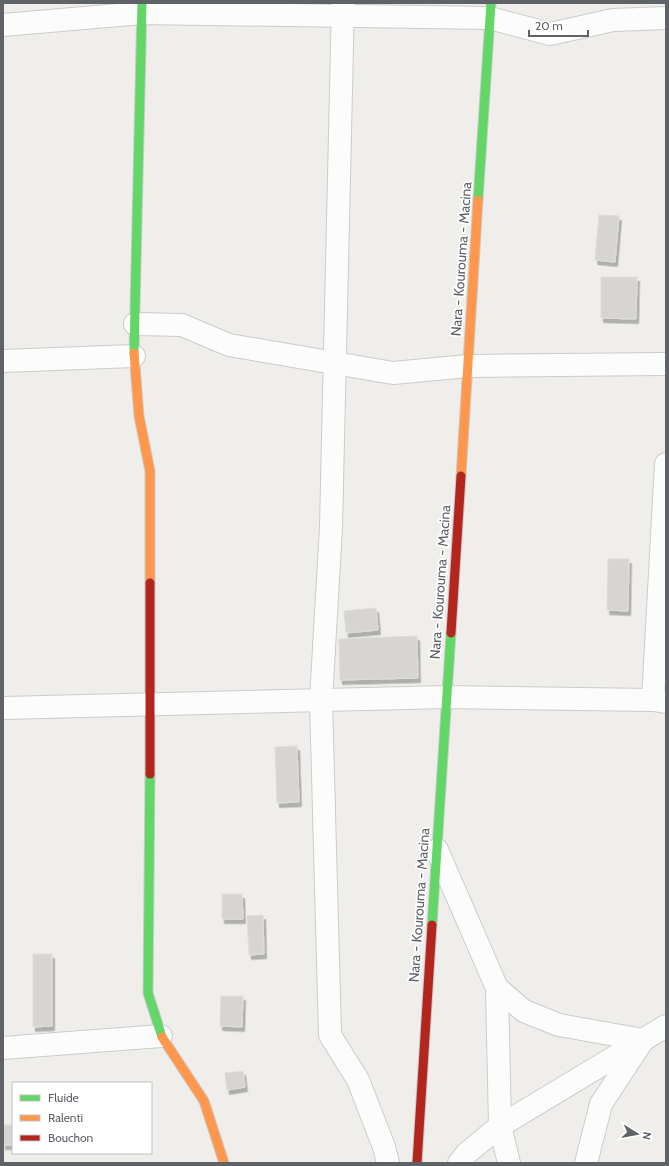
<svg xmlns="http://www.w3.org/2000/svg" width="669" height="1166" font-family="Cabin,sans-serif">
	<defs>
		<filter id="shadow"><feDropShadow dx="2.5" dy="4.5" stdDeviation="0" flood-color="#0004"/></filter>
	</defs>
	<rect width="100%" height="100%" fill="#efeeea"/>
	<g fill="#d6d5d3" stroke="#deddd9" filter="url(#shadow)">
		<polygon points="599,215 619,216 615,262 595,260"/>
		<polygon points="601,277 637,277 636,319 601,318"/>
		<polygon points="608,559 629,559 628,611 607,610"/>
		<polygon points="376,608 378,630 346,633 344,611"/>
		<polygon points="417,636 418,678 340,680 339,639"/>
		<polygon points="297,746 299,802 277,803 275,747"/>
		<polygon points="222,894 242,894 243,919 222,919"/>
		<polygon points="263,915 264,954 249,955 247,916"/>
		<polygon points="33,954 52,954 52,1026 33,1027"/>
		<polygon points="221,996 243,996 242,1027 220,1026"/>
		<polygon points="243,1071 245,1087 227,1090 225,1073"/>
		<rect x="3" y="1125" width="10" height="20"/>
	</g>
	<g fill="none" stroke-linecap="round" stroke-linejoin="round">
		<defs>
			<g id="street">
				<polyline points="343,3 331,527 321,700 330,1035 358,1080 384,1147 388,1163"/>
				<polyline points="3,25 142,13 490,18 550,34 613,20 666,18"/>
				<polyline points="135,324 182,325 229,345 393,373 468,366 666,364"/>
				<polyline points="3,361 134,356"/>
				<polyline points="653,700 666,464"/>
				<polyline points="3,708 447,697 653,700 666,702"/>
				<polyline points="437,850 497,988 500,1126 509,1163"/>
				<polyline points="497,988 524,1011 559,1025 643,1040 601,1104 586,1163"/>
				<polyline points="3,1048 161,1036"/>
				<polyline points="459,1163 467,1153 500,1126 666,1026"/>
			</g>
			<g id="fast">
				<polyline points="478,200 491,3"/>
				<polyline points="134,353 142,3"/>
				<polyline points="150,774 148,993 162,1037"/>
				<polyline points="432,925 451,633"/>
			</g>
			<g id="slow">
				<polyline points="134,353 139,416 150,471 150,583"/>
				<polyline points="461,476 478,200"/>
				<polyline points="162,1037 204,1101 224,1163"/>
			</g>
			<g id="jam">
				<polyline points="150,583 150,774"/>
				<polyline points="451,633 461,476"/>
				<polyline points="417,1163 432,925"/>
			</g>
		</defs>
		<use href="#street" stroke="#cbcccc" stroke-width="24"/>
		<use href="#fast" stroke="#cacacb" stroke-width="11"/>
		<use href="#slow" stroke="#cacacb" stroke-width="11"/>
		<use href="#jam" stroke="#cacacb" stroke-width="11"/>
		<use href="#street" stroke="#fdfcfc" stroke-width="22"/>
		<use href="#fast" stroke="#63d668" stroke-width="9"/>
		<use href="#slow" stroke="#ff974d" stroke-width="9"/>
		<use href="#jam" stroke="#b3261e" stroke-width="9"/>
	</g>
	<g text-anchor="middle" dominant-baseline="central" stroke-width="3.5" stroke-linejoin="round" paint-order="stroke">
		<g font-size="14" fill="#5f6368" stroke="#fff">
			<text transform="translate(461 259) rotate(-86)">Nara - Kourouma - Macina</text>
			<text transform="translate(440 582) rotate(-86)">Nara - Kourouma - Macina</text>
			<text transform="translate(419 905) rotate(-86)">Nara - Kourouma - Macina</text>
		</g>
	</g>
	<rect width="669" height="1166" fill="none" stroke="#5f6368" stroke-width="8"/>
	<rect x="12" y="1082" width="140" height="72" fill="#ffffff" stroke="#bfc1c3"/>
	<rect x="20" y="1095" width="20" height="6" fill="#63d668" stroke="#bfc1c3"/>
	<text x="48" y="1102" font-size="12" fill="#5f6368">Fluide</text>
	<rect x="20" y="1115" width="20" height="6" fill="#ff974d" stroke="#bfc1c3"/>
	<text x="48" y="1122" font-size="12" fill="#5f6368">Ralenti</text>
	<rect x="20" y="1135" width="20" height="6" fill="#b3261e" stroke="#bfc1c3"/>
	<text x="48" y="1142" font-size="12" fill="#5f6368">Bouchon</text>
	<g transform="translate(637 1134) rotate(101)" stroke="#ffffff" stroke-width="3" paint-order="stroke">
	<path d="M0-3L7 15L0 10L-7 15Z" fill="#5f6368"/>
	<text y="-6" font-size="11" font-weight="bold" text-anchor="middle" fill="#5f6368">N</text>
	</g>
	<path d="M529 30v6h59v-6" fill="none" stroke="#5f6368" stroke-width="2"/>
	<text x="535" y="30" font-size="12" fill="#5f6368" stroke="#ffffff" stroke-width="3" paint-order="stroke">20 m</text>
</svg>
